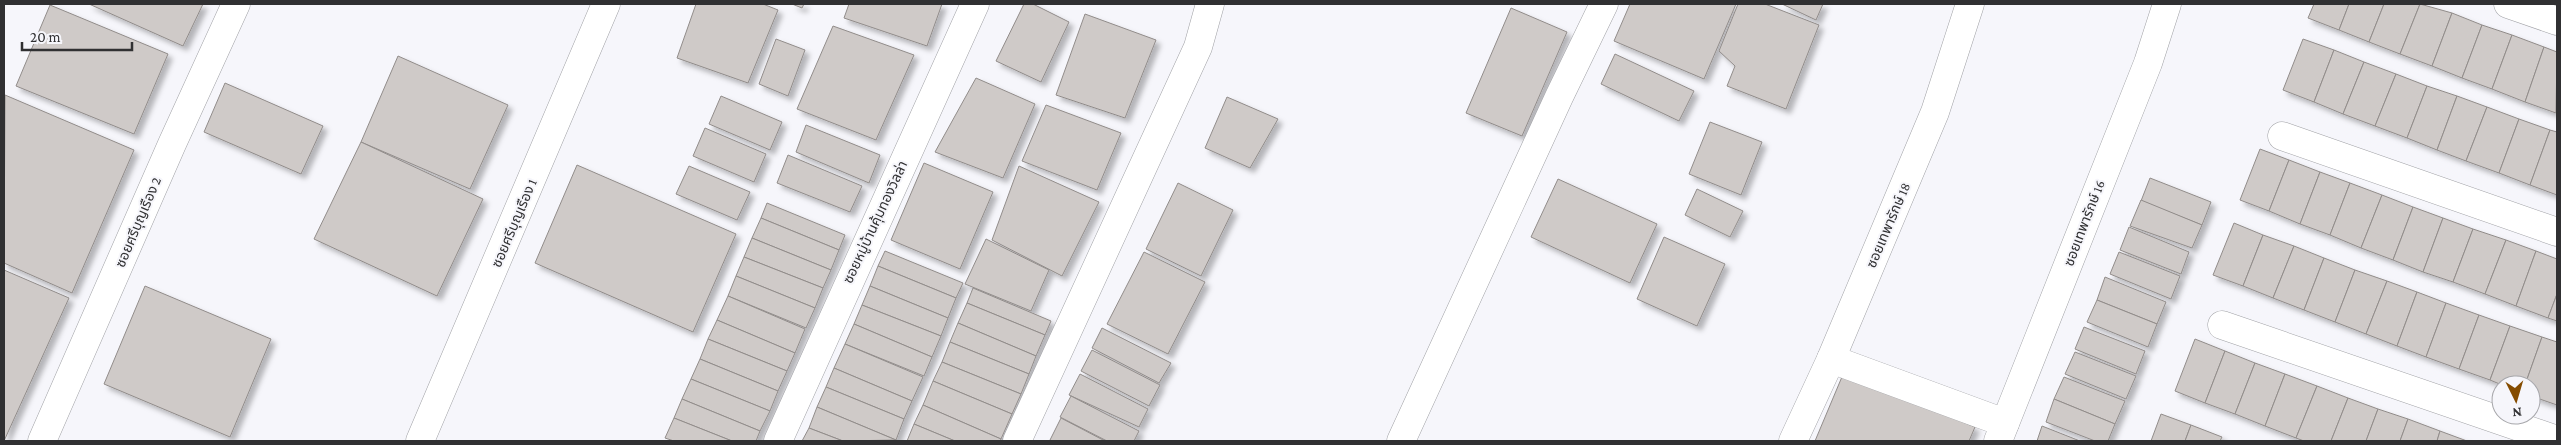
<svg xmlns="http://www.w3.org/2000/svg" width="2561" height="445" font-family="'Crimson Pro','Noto Sans Thai',serif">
	<defs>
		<filter id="shadow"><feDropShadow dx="4.5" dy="4.5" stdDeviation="2.5" flood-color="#0004"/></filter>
	</defs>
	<rect width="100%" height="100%" fill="#f6f6fb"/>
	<g fill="#cfcac8" stroke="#918c8a" filter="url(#shadow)">
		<polygon points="89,4 203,4 183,46"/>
		<polygon points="696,4 763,4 778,10 748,83 677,58"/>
		<polygon points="792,4 804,4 802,8"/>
		<polygon points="849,4 942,4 927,46 844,18"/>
		<polygon points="1024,4 1033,4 1069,22 1041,82 996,61"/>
		<polygon points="1630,4 1736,4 1704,79 1614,41"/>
		<polygon points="1738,4 1765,4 1819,25 1786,109 1727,86 1735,66 1719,51"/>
		<polygon points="1782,4 1823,4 1816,20"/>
		<polygon points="2314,4 2349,4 2339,30 2308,18"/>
		<polygon points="2349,4 2384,4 2369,42 2339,30"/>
		<polygon points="2384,4 2420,4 2400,54 2369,42"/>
		<polygon points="2420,4 2452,13 2432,66 2400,54"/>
		<polygon points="50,5 168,54 134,134 16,86"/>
		<polygon points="1511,8 1567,32 1522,136 1466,113"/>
		<polygon points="2452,13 2482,25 2462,78 2432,66"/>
		<polygon points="1085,14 1156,40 1125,118 1056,95"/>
		<polygon points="2482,25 2512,35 2492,89 2462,78"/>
		<polygon points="833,26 914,55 876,140 797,109"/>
		<polygon points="2512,35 2544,47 2525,102 2492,89"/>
		<polygon points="776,39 805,50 788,96 759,84"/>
		<polygon points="2303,39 2334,50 2314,102 2283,90"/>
		<polygon points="2544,47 2557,52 2556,113 2525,102"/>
		<polygon points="2334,50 2364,62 2343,114 2314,102"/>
		<polygon points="1615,54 1694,91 1679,121 1601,84"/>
		<polygon points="398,56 508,105 470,189 361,142"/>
		<polygon points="2364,62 2396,74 2375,126 2343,114"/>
		<polygon points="2396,74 2427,86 2407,138 2375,126"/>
		<polygon points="976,78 1035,104 1003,178 935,152"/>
		<polygon points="225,83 323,126 301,174 204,132"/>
		<polygon points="2427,86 2457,96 2437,150 2407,138"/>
		<polygon points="5,95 134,150 72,293 4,263"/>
		<polygon points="721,96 782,122 770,150 709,124"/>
		<polygon points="2457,96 2487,107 2466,161 2437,150"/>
		<polygon points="1227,97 1278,119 1250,168 1205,148"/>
		<polygon points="1046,105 1121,133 1097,190 1022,161"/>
		<polygon points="2487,107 2519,119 2499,173 2466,161"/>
		<polygon points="2519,119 2550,130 2530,185 2499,173"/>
		<polygon points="1710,122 1762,142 1741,195 1689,174"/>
		<polygon points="806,125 880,155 869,183 796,152"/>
		<polygon points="705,128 766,154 754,182 693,156"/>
		<polygon points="2550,130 2557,132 2557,195 2530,185"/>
		<polygon points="361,142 483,199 437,296 314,239"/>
		<polygon points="2260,149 2289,160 2269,211 2240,200"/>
		<polygon points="788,155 862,186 850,212 777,183"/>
		<polygon points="2289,160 2320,172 2300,224 2269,211"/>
		<polygon points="924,163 993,192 960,269 891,240"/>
		<polygon points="577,165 736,234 693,332 535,263"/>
		<polygon points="689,166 750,192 737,220 676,194"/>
		<polygon points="1019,166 1099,202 1062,276 992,240"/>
		<polygon points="2320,172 2350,183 2330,235 2300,224"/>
		<polygon points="2150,178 2211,202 2202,225 2141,201"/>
		<polygon points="1558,179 1657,224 1630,283 1531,237"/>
		<polygon points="1178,183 1233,210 1201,276 1146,249"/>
		<polygon points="2350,183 2382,195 2361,248 2330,235"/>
		<polygon points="1697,189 1743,211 1730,237 1685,215"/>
		<polygon points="2382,195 2413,207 2393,260 2361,248"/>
		<polygon points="2141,200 2202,225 2192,248 2130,226"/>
		<polygon points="767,203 845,235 839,250 761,218"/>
		<polygon points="2413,207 2443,218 2423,272 2393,260"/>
		<polygon points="761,218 839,250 831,270 752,238"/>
		<polygon points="2443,218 2473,229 2453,282 2423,272"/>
		<polygon points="2234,223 2263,235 2243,286 2213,275"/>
		<polygon points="2129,227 2189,252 2181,274 2120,250"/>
		<polygon points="2473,229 2506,240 2485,294 2453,282"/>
		<polygon points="2263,235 2294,246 2273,298 2243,286"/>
		<polygon points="1664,237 1725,264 1697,326 1637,299"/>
		<polygon points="752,238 831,270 823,288 744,257"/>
		<polygon points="986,239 1049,270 1031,311 965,284"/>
		<polygon points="2506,240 2536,251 2516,306 2485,294"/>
		<polygon points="2294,246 2324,258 2304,310 2273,298"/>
		<polygon points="885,251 963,283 956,298 878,266"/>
		<polygon points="2536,251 2557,259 2557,294 2548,318 2516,306"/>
		<polygon points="1144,252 1205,282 1168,354 1107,324"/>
		<polygon points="2119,252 2180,276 2171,299 2110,274"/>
		<polygon points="744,257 823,288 815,308 736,276"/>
		<polygon points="2324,258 2355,270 2335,322 2304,310"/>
		<polygon points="878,266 956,298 948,318 870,286"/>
		<polygon points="4,270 69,298 4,441"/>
		<polygon points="2355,270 2387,281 2366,334 2335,322"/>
		<polygon points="736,276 815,308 806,328 728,296"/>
		<polygon points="2105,277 2166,302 2157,324 2097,300"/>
		<polygon points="2387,281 2417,292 2397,346 2366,334"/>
		<polygon points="145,286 271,339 230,437 104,384"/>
		<polygon points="870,286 948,318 941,336 862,305"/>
		<polygon points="973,288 1051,321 1045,335 967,303"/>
		<polygon points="2417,292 2446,303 2426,357 2397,346"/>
		<polygon points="2557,294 2557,321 2548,318"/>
		<polygon points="728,296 805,329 795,353 717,320"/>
		<polygon points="2097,300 2157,324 2148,347 2087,322"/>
		<polygon points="967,303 1045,335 1036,356 958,323"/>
		<polygon points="2446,303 2479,315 2459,369 2426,357"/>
		<polygon points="862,305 941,336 932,357 854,324"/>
		<polygon points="2479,315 2510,326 2490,380 2459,369"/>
		<polygon points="717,320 795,353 787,371 708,339"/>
		<polygon points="958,323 1036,356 1029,374 950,342"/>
		<polygon points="854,324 932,357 924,376 845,344"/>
		<polygon points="2510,326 2542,337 2525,385 2502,385 2490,380"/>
		<polygon points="2084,327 2145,351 2136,374 2075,349"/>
		<polygon points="1102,328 1171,363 1159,383 1092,348"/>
		<polygon points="2542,337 2557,342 2557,405 2531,396 2531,385 2525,385"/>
		<polygon points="708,339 787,371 778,391 700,359"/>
		<polygon points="2195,339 2225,351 2205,403 2175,391"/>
		<polygon points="950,342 1029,374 1021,394 942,362"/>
		<polygon points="845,344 923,377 912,401 834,368"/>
		<polygon points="1092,350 1160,385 1149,406 1081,371"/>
		<polygon points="2225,351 2255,363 2235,414 2205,403"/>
		<polygon points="2075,352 2136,376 2126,399 2065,374"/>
		<polygon points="700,359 778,391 770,411 691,379"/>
		<polygon points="942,362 1021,394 1012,414 933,381"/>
		<polygon points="2255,363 2285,374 2265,426 2235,414"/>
		<polygon points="834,368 912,401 904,419 826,387"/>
		<polygon points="1844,372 1975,427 1969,441 1815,441"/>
		<polygon points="1080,374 1148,409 1139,427 1069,395"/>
		<polygon points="2285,374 2317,386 2296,438 2265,426"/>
		<polygon points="2064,377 2125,401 2115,424 2054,399"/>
		<polygon points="691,379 770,411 760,431 682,399"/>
		<polygon points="933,381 1012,414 1001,439 923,405"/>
		<polygon points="2317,386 2348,398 2331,441 2304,441 2296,438"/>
		<polygon points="826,387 904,419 896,440 817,407"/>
		<polygon points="1071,396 1139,431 1134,441 1107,441 1060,417"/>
		<polygon points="2348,398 2378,409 2366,441 2331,441"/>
		<polygon points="682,399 760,431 756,441 732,441 674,418"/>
		<polygon points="2054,399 2115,424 2108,441 2095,441 2046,422"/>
		<polygon points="923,405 1001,439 1000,441 955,441 914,424"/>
		<polygon points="817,407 896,440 843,441 809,428"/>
		<polygon points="2378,409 2408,419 2400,441 2366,441"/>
		<polygon points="2161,414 2191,425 2185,441 2151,441"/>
		<polygon points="674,418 732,441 674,441 665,438"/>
		<polygon points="1061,418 1105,441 1053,441 1050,440"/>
		<polygon points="2408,419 2440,431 2437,441 2400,441"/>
		<polygon points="914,424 955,441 907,441"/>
		<polygon points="2191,425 2222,437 2220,441 2185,441"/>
		<polygon points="2042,426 2080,441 2037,441"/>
		<polygon points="809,428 843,441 802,441"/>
		<polygon points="2440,431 2467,441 2437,441"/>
	</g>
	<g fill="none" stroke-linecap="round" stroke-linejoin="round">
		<defs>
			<g id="minor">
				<polyline points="2508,4 2557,21"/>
				<polyline points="2282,136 2557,232"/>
				<polyline points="2222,325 2557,440"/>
				<polyline points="1831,359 2005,423"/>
				<polyline points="42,441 172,144 236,4"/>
				<polyline points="420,441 606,4"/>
				<polyline points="778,441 975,4"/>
				<polyline points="1017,441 1198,47 1210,4"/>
				<polyline points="1401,441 1559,97 1604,4"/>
				<polyline points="1793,441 1831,359 1935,112 1970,4"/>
				<polyline points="1998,441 2148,63 2167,4"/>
			</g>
		</defs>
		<use href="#minor" stroke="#a1a2a6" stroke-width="29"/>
		<use href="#minor" stroke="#fff" stroke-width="28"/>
	</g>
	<g text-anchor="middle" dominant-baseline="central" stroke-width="4" stroke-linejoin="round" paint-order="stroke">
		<g font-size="14" fill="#303032" stroke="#f6f6fb">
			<text transform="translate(138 222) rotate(-67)">ซอยศรีบุญเรือง 2</text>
			<text transform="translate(875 222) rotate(-65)">ซอยหมู่บ้านคุ้มทองวิลล่า</text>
			<text transform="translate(514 223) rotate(-67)">ซอยศรีบุญเรือง 1</text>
			<text transform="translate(2084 223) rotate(-69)">ซอยเทพารักษ์ 16</text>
			<text transform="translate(1888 225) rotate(-67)">ซอยเทพารักษ์ 18</text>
		</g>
	</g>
	<rect width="2561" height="445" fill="none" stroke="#303032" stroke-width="10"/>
	<g transform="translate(2516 400) rotate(175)"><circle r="24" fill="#f6f6fb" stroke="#a7a7ab"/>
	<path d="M0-4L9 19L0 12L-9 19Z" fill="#854c00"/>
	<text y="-8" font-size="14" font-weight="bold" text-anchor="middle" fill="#303032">N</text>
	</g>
	<path d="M22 42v8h110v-8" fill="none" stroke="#303032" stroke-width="2.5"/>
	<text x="30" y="42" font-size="15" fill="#303032" stroke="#f6f6fb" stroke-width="4" paint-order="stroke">20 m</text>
</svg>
